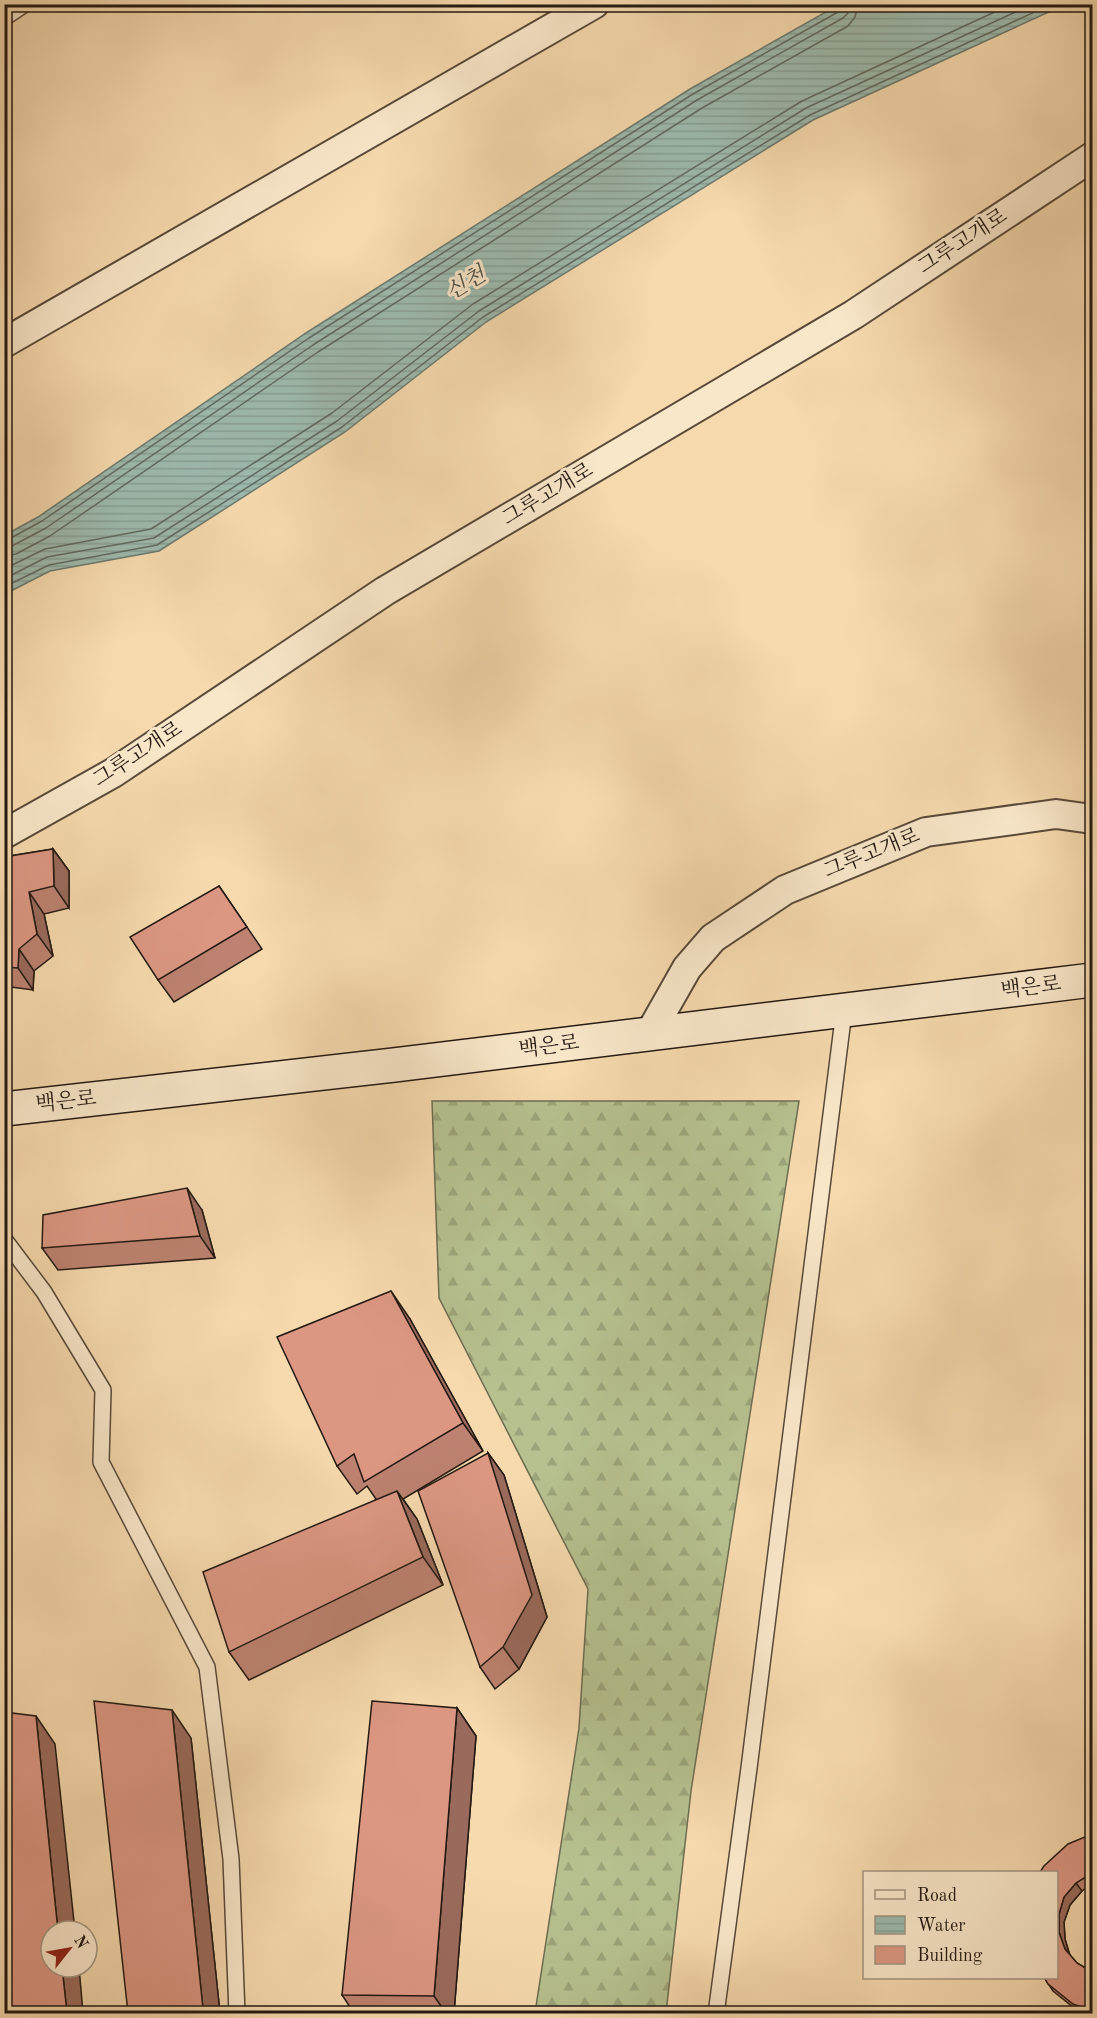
<svg xmlns="http://www.w3.org/2000/svg" width="1097" height="2018" font-family="'Old Standard TT','Noto Serif KR',serif">
	<defs>
		<pattern id="forest-firs" width="22" height="20" patternUnits="userSpaceOnUse" patternTransform="scale(1.5)"><rect width="22" height="20" fill="#b6c18f"/><path d="M5 1l3.5 6h-7zM16 11l3.5 6h-7z" fill="#9ca57a"/></pattern>
		<pattern id="water-rules" width="6" height="5" patternUnits="userSpaceOnUse" patternTransform="scale(1.5)"><rect width="6" height="5" fill="#9dbaae"/><path d="M0 2.5h6" fill="none" stroke="#879f95"/></pattern>
	</defs>
	<rect width="100%" height="100%" fill="#f6daae"/>
	<filter id="stains"><feTurbulence type="fractalNoise" baseFrequency=".00333" numOctaves="4"/><feColorMatrix values="0 0 0 0 .2 0 0 0 0 .09 0 0 0 0 .02 0 0 0 .5 -.17"/></filter>
	<radialGradient id="worn" r=".72"><stop offset=".6" stop-color="#630" stop-opacity="0"/><stop offset="1" stop-color="#630" stop-opacity=".3"/></radialGradient>
	<polygon fill="url(#forest-firs)" stroke="#6c6d50" stroke-width="1.5" points="432,1101 799,1101 691,1791 666,2013 535,2013 579,1728 588,1589 439,1298"/>
	<polygon fill="url(#water-rules)" stroke="#6c7a70" stroke-width="1.5" points="840,4 1064,5 813,120 486,322 345,432 159,551 50,571 5,594 5,535 38,517 306,333 690,89"/>
	<g fill="none" stroke-linecap="round" stroke-linejoin="round">
		<g stroke="#606a60" stroke-width="1.5">
			<polyline points="4,539 9,539 42,521 309,338 693,94 838,12 842,4"/>
			<polyline points="4,547 12,546 46,528 313,345 697,100 843,18 848,13 849,4"/>
			<polyline points="4,556 16,554 50,536 318,352 702,108 848,26 855,17 858,4"/>
			<polyline points="4,569 45,549 151,529 332,413 473,304 802,101 1012,4"/>
			<polyline points="4,579 47,557 154,538 337,421 479,311 806,108 1033,4"/>
			<polyline points="4,587 49,565 157,545 342,427 483,317 810,115 1052,4"/>
		</g>
		<defs>
			<g id="lane">
				<polyline points="4,18 25,4"/>
				<polyline points="4,1239 44,1292 103,1390 101,1462 207,1667 231,1859 237,2014"/>
				<polyline points="716,2014 749,1768 844,1011"/>
			</g>
			<g id="street">
				<polyline points="4,343 594,4"/>
				<polyline points="4,834 113,773 385,591 853,315 1092,157"/>
				<polyline points="649,1035 687,968 713,938 785,890 926,832 1056,814 1092,819"/>
			</g>
			<polyline id="secondary" points="4,1109 394,1065 1092,980"/>
		</defs>
		<use href="#lane" stroke="#584939" stroke-width="18"/>
		<use href="#street" stroke="#584939" stroke-width="32"/>
		<use href="#secondary" stroke="#231912" stroke-width="36"/>
		<use href="#lane" stroke="#f9e7ca" stroke-width="15"/>
		<use href="#street" stroke="#f9e7ca" stroke-width="28"/>
		<use href="#secondary" stroke="#f9e7ca" stroke-width="33"/>
	</g>
	<g fill="#bd8271" stroke="#231912" stroke-width="1.5">
		<polygon points="53,849 69,871 69,908 44,914 53,956 34,971 33,990 4,986 4,857"/>
		<polygon points="219,886 262,949 174,1002 158,980"/>
		<polygon points="202,1210 215,1258 58,1270 42,1248"/>
		<polygon points="410,1319 483,1451 403,1499 417,1519 443,1585 249,1680 229,1652 376,1499 367,1486 357,1494 337,1466"/>
		<polygon points="488,1453 504,1475 547,1617 519,1669 495,1689 480,1667"/>
		<polygon points="457,1708 476,1736 454,2013 350,2013 352,2010 342,1995"/>
		<polygon points="191,1738 220,2013 128,2013"/>
		<polygon points="1092,1834 1092,1884 1082,1891 1070,1905 1064,1922 1065,1939 1070,1955 1077,1963 1092,1972 1092,2013 1084,2013 1078,2011 1053,1991 1044,1977 1056,1872"/>
	</g>
	<g fill="#9a6a5c" stroke="#231912" stroke-width="1.5">
		<polygon points="53,849 69,871 69,908 54,886"/>
		<polygon points="29,892 44,914 53,956 37,934"/>
		<polygon points="19,949 34,971 33,990 18,968"/>
		<polygon points="187,1188 202,1210 215,1258 200,1236"/>
		<polygon points="391,1291 410,1319 483,1451 463,1423"/>
		<polygon points="488,1453 504,1475 547,1617 519,1669 503,1647"/>
		<polygon points="397,1491 417,1519 443,1585 423,1557"/>
		<polygon points="457,1708 476,1736 454,2013 446,2013 434,1996"/>
		<polygon points="172,1710 191,1738 220,2013 206,2013 203,2009"/>
		<polygon points="36,1716 55,1744 75,1931 58,1931"/>
		<polygon points="1076,1883 1082,1891 1070,1905 1064,1922 1065,1939 1070,1957 1065,1949 1059,1932 1059,1914 1064,1897"/>
		<polygon points="62,1967 79,1967 83,2013 67,2013"/>
	</g>
	<g fill="#dc9783" stroke="#231912" stroke-width="1.5">
		<polygon points="53,849 54,886 29,892 37,934 19,949 18,968 4,967 4,857"/>
		<polygon points="219,886 247,927 158,980 130,937"/>
		<polygon points="187,1188 200,1236 42,1248 43,1215"/>
		<polygon points="391,1291 463,1423 364,1482 354,1454 337,1466 277,1337"/>
		<polygon points="488,1453 532,1595 503,1647 480,1667 418,1491"/>
		<polygon points="397,1491 423,1557 229,1652 203,1572"/>
		<polygon points="94,1701 172,1710 203,2009 173,2013 128,2013"/>
		<polygon points="372,1701 457,1708 434,1996 342,1995"/>
		<polygon points="4,1712 36,1716 58,1931 51,1931 51,1967 62,1967 67,2013 4,2013"/>
		<polygon points="1092,1834 1092,1873 1076,1883 1064,1897 1059,1914 1059,1932 1065,1949 1077,1963 1092,1972 1092,2011 1073,2004 1048,1984 1044,1977 1056,1977 1056,1872 1040,1872 1044,1866 1068,1844"/>
		<polygon points="350,2010 383,2013 350,2013"/>
	</g>
	<g text-anchor="middle" dominant-baseline="central" stroke-width="6" stroke-linejoin="round" paint-order="stroke">
		<g font-size="21" fill="#231912" stroke="#f9e7ca">
			<text transform="translate(963 242) rotate(-33)">그루고개로</text>
			<text transform="translate(548 495) rotate(-31)">그루고개로</text>
			<text transform="translate(138 755) rotate(-33)">그루고개로</text>
			<text transform="translate(872 854) rotate(-22)">그루고개로</text>
			<text transform="translate(1031 988) rotate(-7)">백은로</text>
			<text transform="translate(549 1047) rotate(-7)">백은로</text>
			<text transform="translate(66 1102) rotate(-6)">백은로</text>
		</g>
		<g font-size="22" font-style="italic" fill="#4e5149" stroke="#f9e7ca">
			<text transform="translate(466 284) rotate(-31)">신천</text>
		</g>
	</g>
	<rect width="1097" height="2018" fill="none" stroke="#f6daae" stroke-width="24"/>
	<rect x="6" y="6" width="1085" height="2006" fill="none" stroke="#231912" stroke-width="3"/>
	<rect x="12" y="12" width="1073" height="1994" fill="none" stroke="#231912" stroke-width="1.5"/>
	<rect x="863" y="1871" width="195" height="108" fill="#f9e7ca" stroke="#a39580" stroke-width="1.5"/>
	<rect x="875" y="1890" width="30" height="9" fill="#f9e7ca" stroke="#a39580" stroke-width="1.5"/>
	<text x="917" y="1901" font-size="18" fill="#231912">Road</text>
	<rect x="875" y="1916" width="30" height="18" fill="url(#water-rules)" stroke="#a39580" stroke-width="1.5"/>
	<text x="917" y="1931" font-size="18" fill="#231912">Water</text>
	<rect x="875" y="1946" width="30" height="18" fill="#dc9783" stroke="#a39580" stroke-width="1.5"/>
	<text x="917" y="1961" font-size="18" fill="#231912">Building</text>
	<g transform="translate(69 1949) rotate(59)"><circle r="28" fill="#f9e7ca" stroke="#a39580" stroke-width="1.5"/>
	<path d="M0-4.5L10 22L0 15L-10 22Z" fill="#8f2418"/>
	<text y="-9" font-size="16" font-weight="bold" text-anchor="middle" fill="#231912">N</text>
	</g>
	<rect width="100%" height="100%" filter="url(#stains)"/>
	<rect width="100%" height="100%" fill="url(#worn)"/>
</svg>
